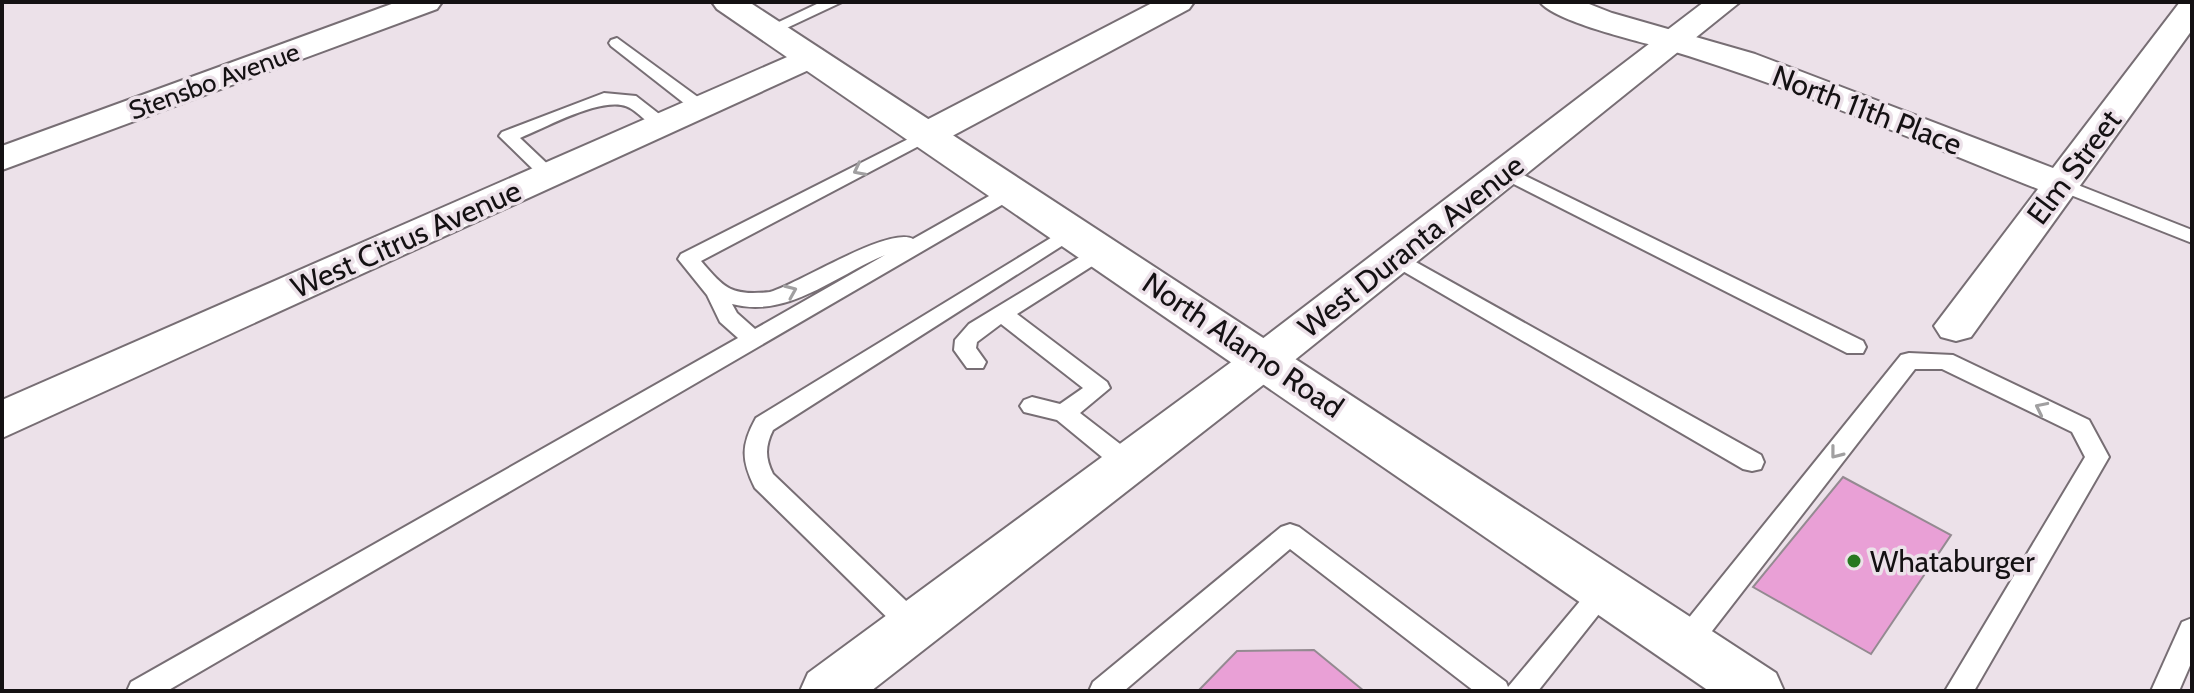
<svg xmlns="http://www.w3.org/2000/svg" width="2194" height="693" font-family="Cabin,sans-serif">
	<rect width="100%" height="100%" fill="#ece1e9"/>
	<g fill="#e9a0d6" stroke="#948a91" stroke-width="2">
		<polygon points="1843,477 1951,535 1871,654 1753,587"/>
		<polygon points="1314,650 1364,691 1198,691 1237,651"/>
	</g>
	<g fill="none" stroke-linecap="round" stroke-linejoin="round">
		<defs>
			<g id="service">
				<polygon points="821,2 842,2 776,33 764,33 762,30"/>
				<polygon points="617,38 706,103 709,107 706,111 694,111 611,46 609,43 611,40"/>
				<path d="M 604,93 L 636,96 L 672,124 L 669,128 C 649,133 639,107 621,105 C 593,101 547,127 520,138 L 558,174 L 549,180 L 542,178 L 499,136 L 502,132 Z"/>
				<path d="M 928,129 L 934,130 L 937,134 L 934,138 L 701,261 C 725,289 731,296 770,292 C 800,283 889,226 913,239 L 1005,187 L 1019,187 L 1022,191 L 1019,195 L 167,691 L 127,691 L 131,682 L 738,338 L 720,322 L 707,295 L 678,259 L 681,254 ZM 885,255 L 755,329 L 737,313 L 732,304 C 788,319 836,275 885,255 Z"/>
				<polygon points="1505,166 1863,341 1866,347 1863,353 1847,353 1498,176 1496,172"/>
				<polygon points="2060,178 2192,230 2192,243 2053,188 2050,184"/>
				<path d="M 1072,225 L 1082,231 L 1079,235 L 773,430 C 765,446 765,458 773,474 L 924,618 L 928,626 L 924,634 L 914,638 L 904,634 L 755,488 C 741,460 741,445 756,418 Z"/>
				<polygon points="1101,244 1108,246 1111,251 1108,256 1017,314 1107,382 1110,388 1080,413 1137,457 1140,464 1137,471 1128,473 1119,471 1057,420 1024,412 1020,406 1024,400 1032,397 1060,404 1083,388 1001,324 977,342 976,348 986,362 983,368 967,368 954,350 955,340 969,324"/>
				<polygon points="1396,251 1761,455 1764,462 1761,469 1752,471 1743,469 1389,263 1386,258"/>
				<polygon points="1909,353 1953,355 2089,420 2109,457 1974,691 1945,691 2085,457 2072,432 1942,369 1915,369 1695,653 1685,656 1675,653 1671,644 1675,635 1901,355"/>
				<polygon points="1290,524 1299,527 1506,682 1508,687 1596,582 1605,579 1614,582 1618,590 1538,691 1474,691 1290,549 1124,691 1089,691 1093,682 1281,527"/>
				<polygon points="2192,618 2192,661 2179,691 2151,691 2182,622"/>
			</g>
			<g id="minor">
				<polygon points="397,2 442,2 437,9 2,170 2,146"/>
				<polygon points="1154,2 1194,2 1189,9 941,142 928,145 915,142 910,134 915,126"/>
				<path d="M 1540,2 L 1584,2 L 1612,13 L 1755,54 L 2053,168 L 2180,2 L 2192,2 L 2192,30 L 1971,337 L 1956,341 L 1941,337 L 1934,326 L 2038,189 C 1912,139 1788,85 1659,47 C 1634,40 1554,21 1540,2 Z"/>
				<polygon points="810,47 822,50 827,57 822,64 2,438 2,400"/>
			</g>
			<polygon id="tertiary" points="1704,2 1740,2 1281,371 871,691 800,691 808,673 1249,349"/>
			<polygon id="secondary" points="712,2 749,2 1776,673 1784,691 1709,691 717,9"/>
		</defs>
		<use href="#service" stroke="#776e74" stroke-width="4"/>
		<use href="#minor" stroke="#776e74" stroke-width="4"/>
		<use href="#tertiary" stroke="#776e74" stroke-width="4"/>
		<use href="#secondary" stroke="#776e74" stroke-width="4"/>
		<use href="#service" fill="#fff" fill-rule="evenodd"/>
		<use href="#minor" fill="#fff" fill-rule="evenodd"/>
		<use href="#tertiary" fill="#fff" fill-rule="evenodd"/>
		<use href="#secondary" fill="#fff" fill-rule="evenodd"/>
	</g>
	<defs><path id="oneway-chevron" d="M-2-3.5L2.5 0L-2 3.5" fill="none" stroke-width="1.6" stroke-linecap="round" stroke-linejoin="round" transform="scale(2)"/></defs>
	<g stroke="#a1a0a1">
		<use href="#oneway-chevron" transform="translate(859 170) rotate(153)"/>
		<use href="#oneway-chevron" transform="translate(791 291) rotate(-23)"/>
		<use href="#oneway-chevron" transform="translate(2041 408) rotate(-154)"/>
		<use href="#oneway-chevron" transform="translate(1836 453) rotate(128)"/>
	</g>
	<circle fill="#277720" stroke="#ece1e9" stroke-width="3" cx="1854" cy="561" r="8"/>
	<g text-anchor="middle" dominant-baseline="central" stroke-width="7" stroke-linejoin="round" paint-order="stroke">
		<g font-size="26" fill="#141113" stroke="#ece1e9">
			<text transform="translate(214 81) rotate(-20)">Stensbo Avenue</text>
		</g>
		<g font-size="30" fill="#141113" stroke="#ece1e9">
			<text transform="translate(1867 110) rotate(21)">North 11th Place</text>
			<text transform="translate(2074 167) rotate(-53)">Elm Street</text>
			<text transform="translate(406 239) rotate(-24)">West Citrus Avenue</text>
			<text transform="translate(1411 246) rotate(-38)">West Duranta Avenue</text>
			<text transform="translate(1243 345) rotate(34)">North Alamo Road</text>
		</g>
		<g font-size="30" fill="#141113" stroke="#ece1e9" text-anchor="start">
			<text x="1870" y="561">Whataburger</text>
		</g>
	</g>
	<rect width="2194" height="693" fill="none" stroke="#141113" stroke-width="8"/>
</svg>
